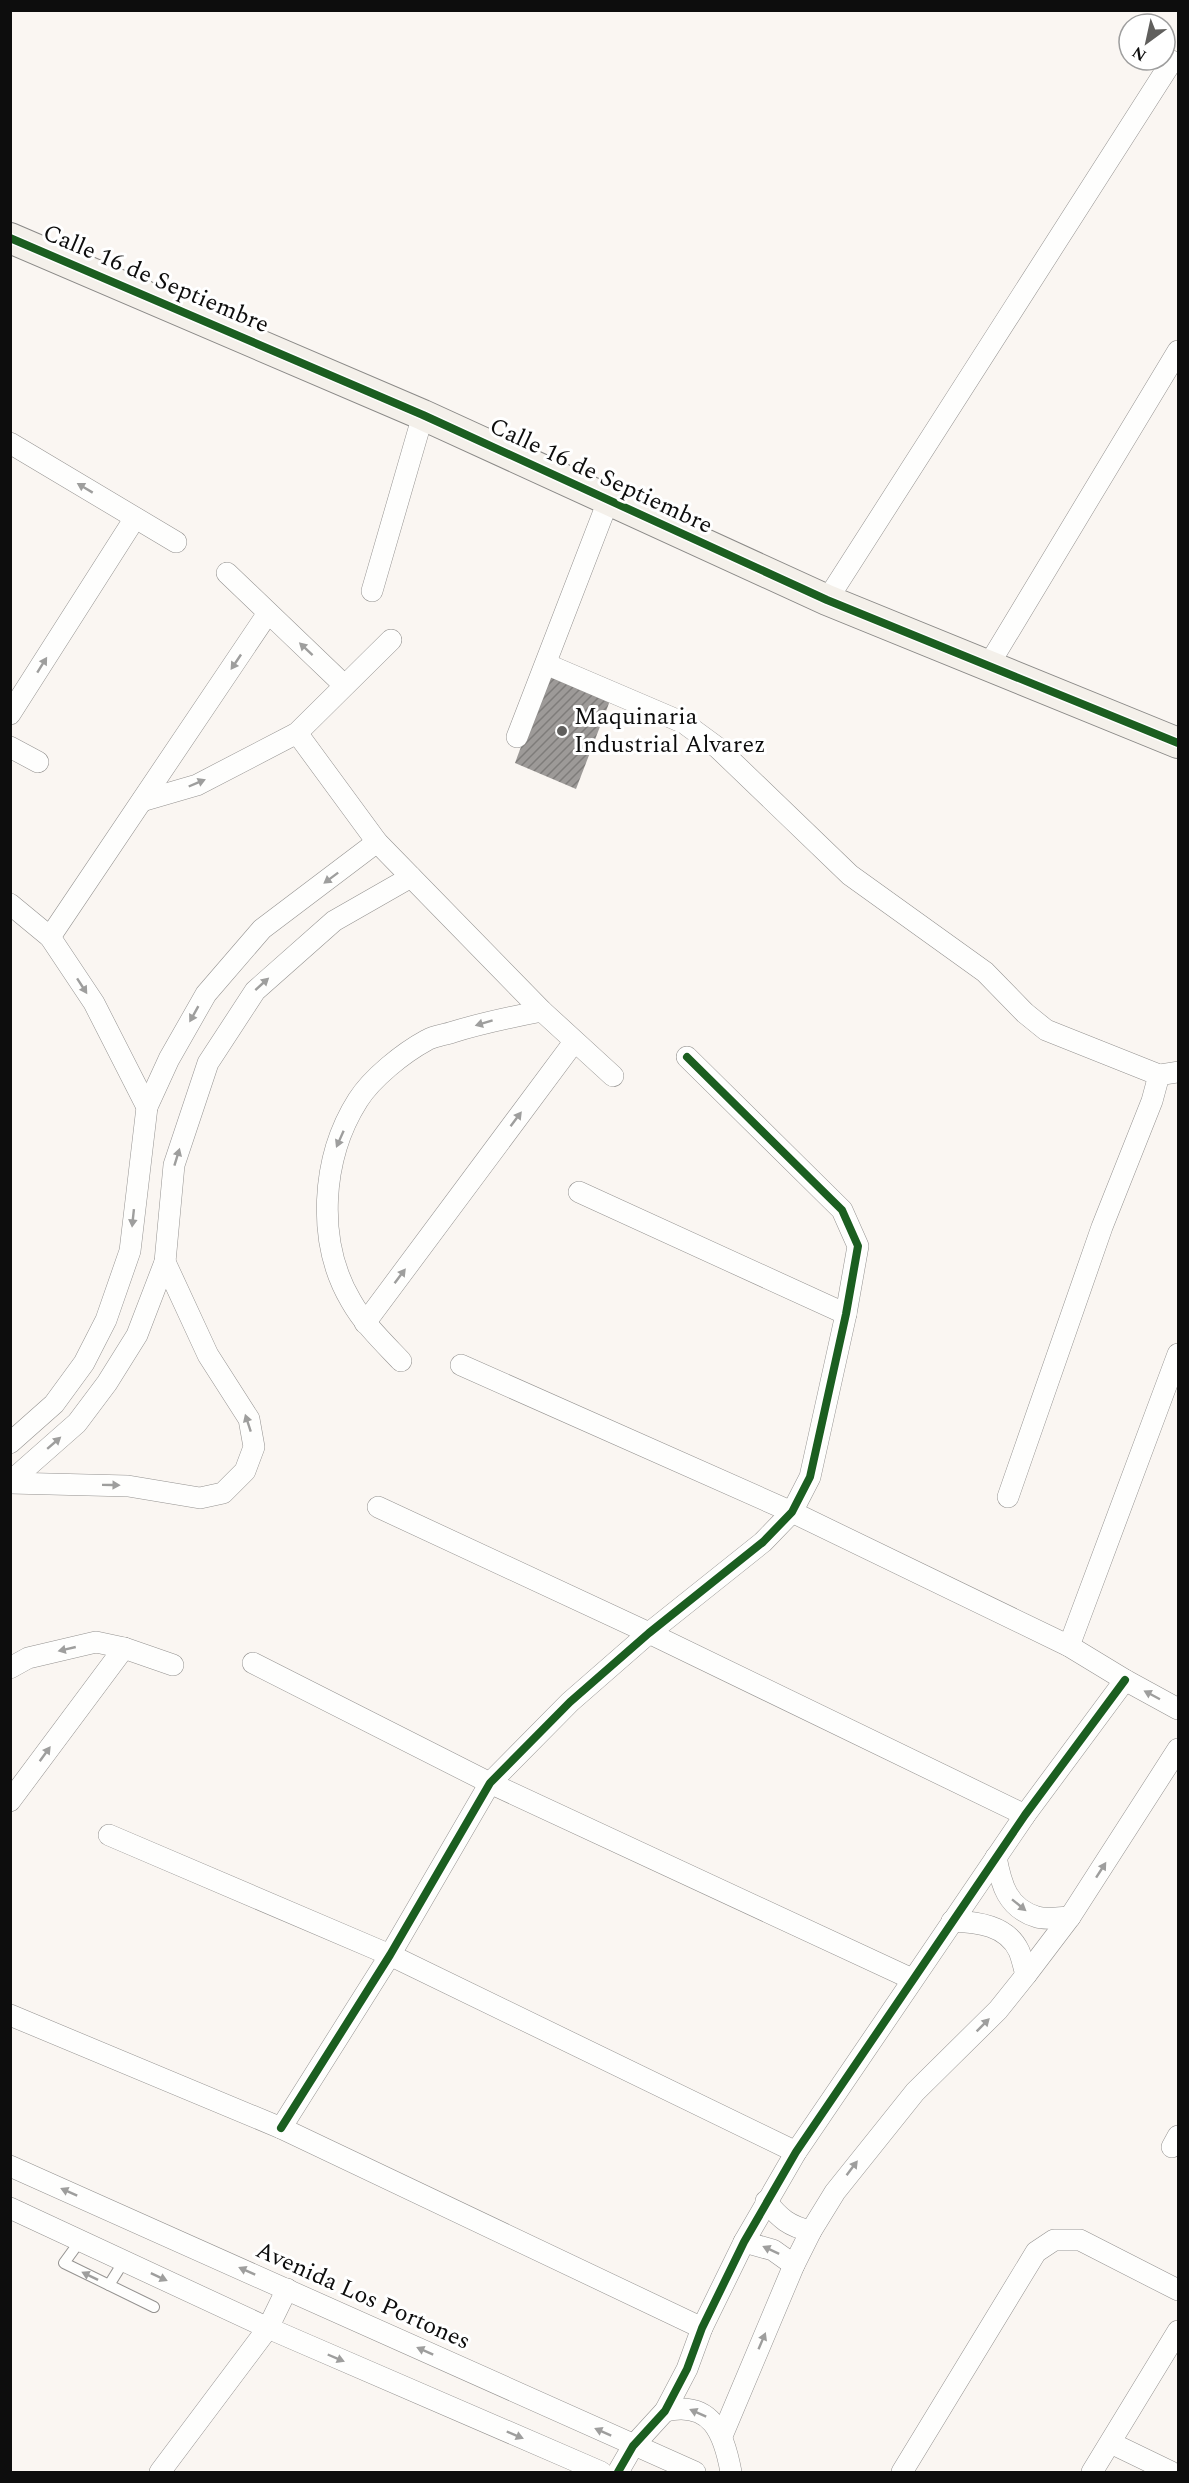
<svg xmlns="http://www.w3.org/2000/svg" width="1189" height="2483" font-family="Spectral,serif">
	<defs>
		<pattern id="building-hatch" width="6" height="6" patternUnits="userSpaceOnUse" patternTransform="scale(1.5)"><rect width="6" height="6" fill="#9d9a98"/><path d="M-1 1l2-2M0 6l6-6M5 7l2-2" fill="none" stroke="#7e7c7a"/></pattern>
	</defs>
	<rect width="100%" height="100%" fill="#faf6f2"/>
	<polygon fill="url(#building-hatch)" points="549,671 611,698 576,789 515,763"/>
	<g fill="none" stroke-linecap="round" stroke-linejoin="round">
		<defs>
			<g id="lane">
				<polyline points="80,2241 64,2263 154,2307"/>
				<polyline points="109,2285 124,2261"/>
			</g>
			<g id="street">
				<polyline points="10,443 176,542"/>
				<polyline points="227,573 344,685"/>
				<polyline points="372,591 423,415"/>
				<polyline points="827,600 1172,61"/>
				<polyline points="546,664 684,723 718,748 850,875 985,972 1025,1013 1046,1030 1159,1075 1178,1072"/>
				<polyline points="988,666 1178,351"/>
				<polyline points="10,714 135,518"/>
				<polyline points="297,733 377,842 542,1011 613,1076"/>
				<polyline points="517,737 608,501"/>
				<polyline points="10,747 38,762"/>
				<polyline points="142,801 197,785 297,733 391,640"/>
				<polyline points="10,904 50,937 94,1003 147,1107"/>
				<polyline points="50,937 268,613"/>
				<polyline points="579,1192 846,1314"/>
				<polyline points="365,1323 574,1042"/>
				<path d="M 401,1361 C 383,1342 364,1324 351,1301 C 316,1242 321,1158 358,1100 C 372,1078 403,1053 427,1040 C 434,1036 444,1035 453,1032 C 482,1023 511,1017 542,1011"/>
				<polyline points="461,1365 792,1512 1069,1646 1125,1680 1178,1709"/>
				<polyline points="10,1443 54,1404 84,1363 106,1320 130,1251 147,1107 169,1059 206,994 262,929 377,842"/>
				<polyline points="10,1482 77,1423 107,1383 137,1335 165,1262 174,1165 208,1063 255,991 334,921 411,877"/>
				<polyline points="10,1483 128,1486 200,1498 223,1493 245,1471 254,1447 249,1419 208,1355 165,1262"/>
				<polyline points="1008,1497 1102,1227 1152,1101 1159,1075"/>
				<polyline points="378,1507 649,1633 1025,1815"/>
				<polyline points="1069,1646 1178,1354"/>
				<polyline points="253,1663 490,1783 912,1979"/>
				<polyline points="10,1668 28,1658 96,1642 124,1648 173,1665"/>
				<polyline points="10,1801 124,1648"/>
				<polyline points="109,1835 390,1955 796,2152"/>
				<path d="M 996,1857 C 1001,1884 1007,1908 1037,1917 C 1046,1920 1060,1917 1070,1917"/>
				<path d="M 952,1921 C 977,1922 1007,1925 1019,1951 C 1022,1958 1024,1968 1026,1975"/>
				<polyline points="10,2015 281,2128 702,2328"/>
				<polyline points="281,2128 390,1955 490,1783 570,1702 649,1633 763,1542 792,1512 810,1477 846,1314 858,1246 842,1210 687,1057"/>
				<polyline points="1172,2147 1178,2136"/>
				<polyline points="10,2166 695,2472"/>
				<path d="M 766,2201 C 779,2218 790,2227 811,2231"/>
				<polyline points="10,2208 268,2328 601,2472"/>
				<polyline points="744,2242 773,2250 794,2265"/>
				<path d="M 665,2411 C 712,2400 724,2434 731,2472"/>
				<polyline points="722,2436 794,2265 811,2231 835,2192 915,2092 998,2010 1026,1975 1070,1917 1178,1749"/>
				<polyline points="1111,2443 1171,2472"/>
				<polyline points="160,2472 268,2328 287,2289"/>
				<polyline points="618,2472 633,2446 665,2411 687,2369 702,2328 744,2242 796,2152 1025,1815 1125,1680"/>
				<polyline points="902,2472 1036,2252 1054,2240 1080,2240 1178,2290"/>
				<polyline points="1092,2472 1178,2331"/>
			</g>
			<polyline id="secondary" points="10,238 423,415 827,600 1178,743"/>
		</defs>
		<use href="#lane" stroke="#949290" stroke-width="12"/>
		<use href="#street" stroke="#949290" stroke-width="22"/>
		<use href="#secondary" stroke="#8a8987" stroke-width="32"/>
		<use href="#lane" stroke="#fefefd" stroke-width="10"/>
		<use href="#street" stroke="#fefefd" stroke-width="21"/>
		<use href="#secondary" stroke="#f4f0ea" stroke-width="30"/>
		<defs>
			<g id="cycleway">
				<polyline points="10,238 423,415 827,600 1178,743"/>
				<polyline points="281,2128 390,1955 490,1783 570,1702 649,1633 763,1542 792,1512 810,1477 846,1314 858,1246 842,1210 687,1057"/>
				<polyline points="618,2472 633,2446 665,2411 687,2369 702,2328 744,2242 796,2152 1025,1815 1125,1680"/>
			</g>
		</defs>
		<use href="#cycleway" stroke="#fff" stroke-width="11"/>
		<use href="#cycleway" stroke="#1b5e20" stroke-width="8"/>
	</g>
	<defs><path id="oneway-solid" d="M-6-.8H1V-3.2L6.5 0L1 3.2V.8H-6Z" transform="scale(1.5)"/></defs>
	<g fill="#9e9e9d">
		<use href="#oneway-solid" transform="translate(85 488) rotate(-149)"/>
		<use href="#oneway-solid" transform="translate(306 649) rotate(-137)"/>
		<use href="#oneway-solid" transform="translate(236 662) rotate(124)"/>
		<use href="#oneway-solid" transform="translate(42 665) rotate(-58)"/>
		<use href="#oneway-solid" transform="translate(197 783) rotate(-23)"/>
		<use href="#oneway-solid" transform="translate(331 878) rotate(143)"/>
		<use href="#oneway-solid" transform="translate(262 984) rotate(-42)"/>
		<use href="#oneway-solid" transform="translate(82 986) rotate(57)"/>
		<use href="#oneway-solid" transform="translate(194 1014) rotate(119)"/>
		<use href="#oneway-solid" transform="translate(484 1023) rotate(163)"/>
		<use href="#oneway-solid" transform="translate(516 1119) rotate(-53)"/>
		<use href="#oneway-solid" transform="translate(340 1139) rotate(114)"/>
		<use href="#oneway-solid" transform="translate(177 1157) rotate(-73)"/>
		<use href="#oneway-solid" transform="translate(133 1218) rotate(96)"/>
		<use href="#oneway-solid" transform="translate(400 1276) rotate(-53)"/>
		<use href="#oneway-solid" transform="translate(248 1423) rotate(-108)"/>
		<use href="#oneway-solid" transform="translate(54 1443) rotate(-41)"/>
		<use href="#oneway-solid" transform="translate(111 1485) rotate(1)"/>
		<use href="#oneway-solid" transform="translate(67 1649) rotate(167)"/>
		<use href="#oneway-solid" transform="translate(1152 1695) rotate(-152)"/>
		<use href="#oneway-solid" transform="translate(45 1754) rotate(-54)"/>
		<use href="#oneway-solid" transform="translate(1101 1870) rotate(-57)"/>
		<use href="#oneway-solid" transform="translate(1019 1905) rotate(39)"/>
		<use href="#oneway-solid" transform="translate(983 2025) rotate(-45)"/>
		<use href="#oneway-solid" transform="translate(852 2168) rotate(-53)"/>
		<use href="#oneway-solid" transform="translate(69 2192) rotate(-156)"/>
		<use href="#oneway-solid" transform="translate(771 2250) rotate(-155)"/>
		<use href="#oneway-solid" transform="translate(247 2271) rotate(-156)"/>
		<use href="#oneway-solid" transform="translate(90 2276) rotate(-154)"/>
		<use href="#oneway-solid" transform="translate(159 2277) rotate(25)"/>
		<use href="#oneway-solid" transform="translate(762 2341) rotate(-67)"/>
		<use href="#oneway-solid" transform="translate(425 2351) rotate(-156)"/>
		<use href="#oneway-solid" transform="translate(336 2358) rotate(23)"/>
		<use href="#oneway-solid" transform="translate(698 2413) rotate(-156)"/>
		<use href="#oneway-solid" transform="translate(603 2432) rotate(-156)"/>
		<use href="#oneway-solid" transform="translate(515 2435) rotate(23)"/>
	</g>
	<circle fill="#605f5d" stroke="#fff" stroke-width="2" cx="562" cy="731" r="6"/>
	<g text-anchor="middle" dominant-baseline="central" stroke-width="6" stroke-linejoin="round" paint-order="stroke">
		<g font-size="24" fill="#0d0d0d" stroke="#fff">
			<text transform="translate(156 279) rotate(23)">Calle 16 de Septiembre</text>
			<text transform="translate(601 476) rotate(25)">Calle 16 de Septiembre</text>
			<text transform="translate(363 2296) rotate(24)">Avenida Los Portones</text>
		</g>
		<g font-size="24" fill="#0d0d0d" stroke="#fff" text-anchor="start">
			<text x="574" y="717">Maquinaria<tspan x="574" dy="28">Industrial Alvarez</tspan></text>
		</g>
	</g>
	<rect width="1189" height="2483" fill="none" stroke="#0d0d0d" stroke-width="24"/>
	<g transform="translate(1147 42) rotate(213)"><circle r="28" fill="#ffffff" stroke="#9e9e9e" stroke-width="1.5"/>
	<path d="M0-4.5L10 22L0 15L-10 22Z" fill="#605f5d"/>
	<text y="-9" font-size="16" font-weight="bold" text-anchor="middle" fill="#0d0d0d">N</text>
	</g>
</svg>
